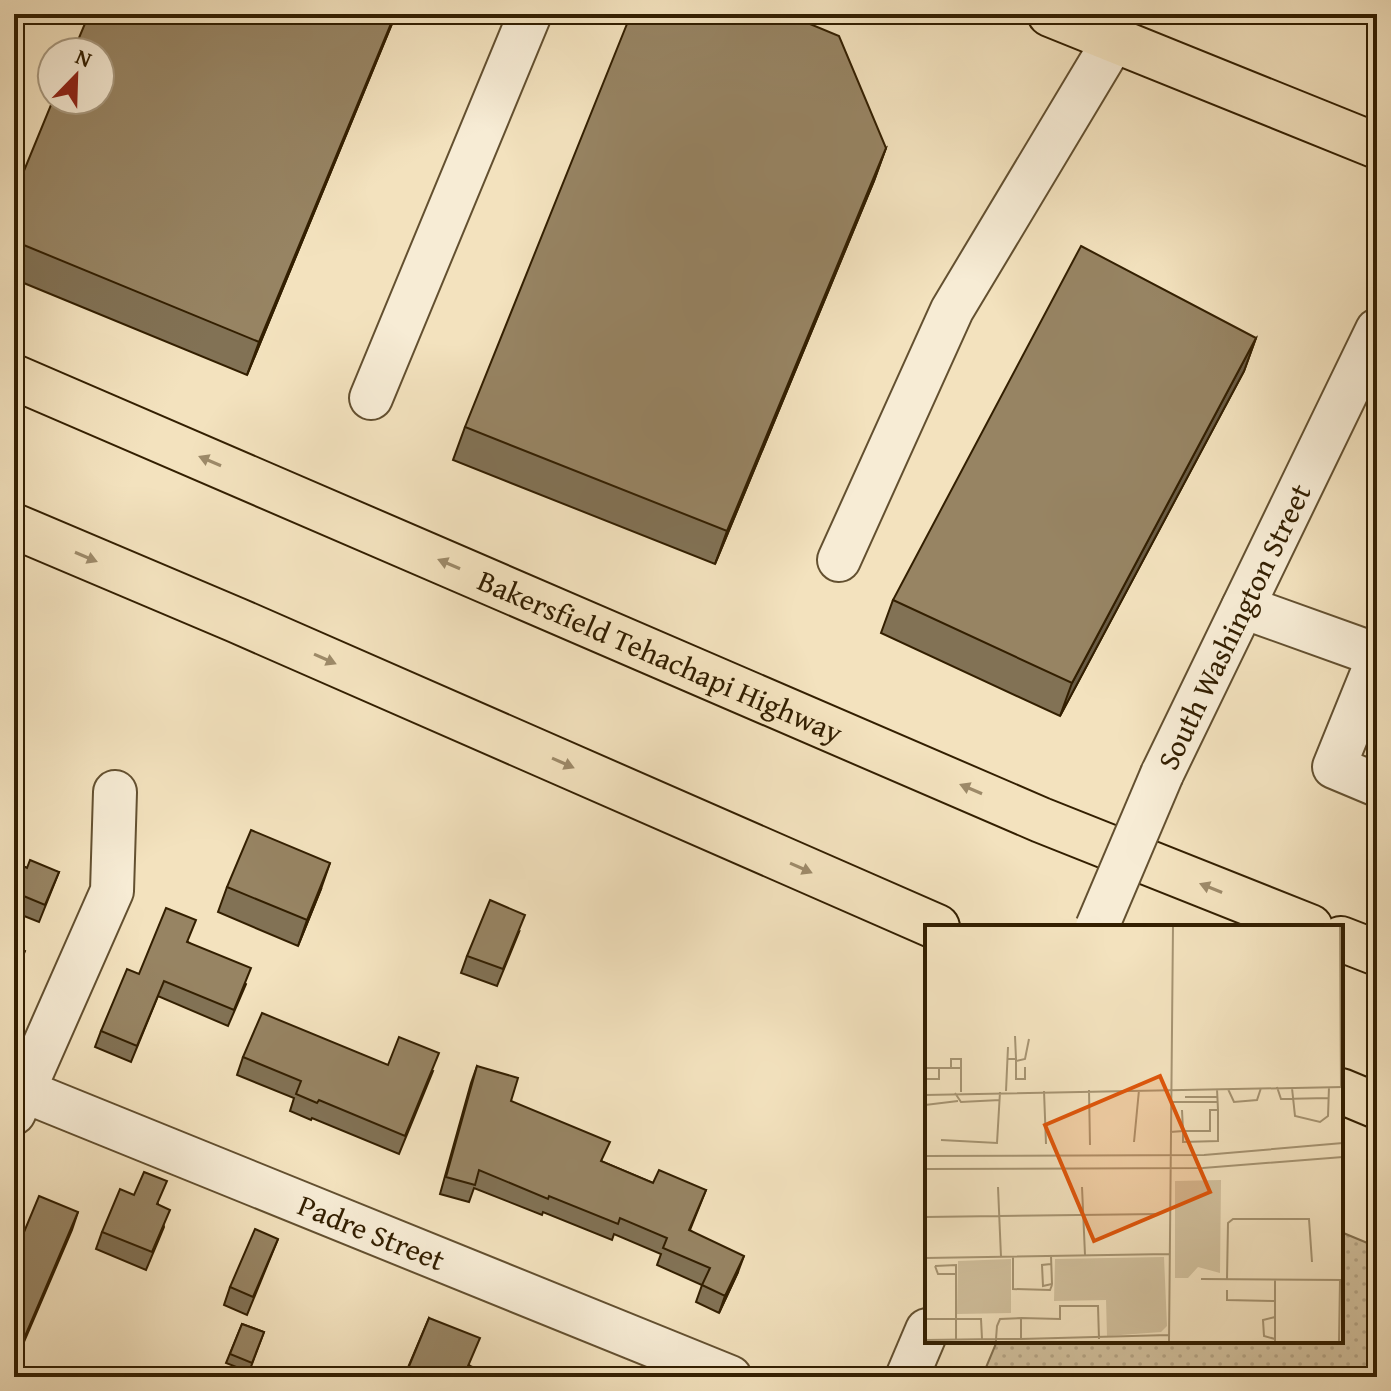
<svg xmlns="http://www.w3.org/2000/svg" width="1391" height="1391" font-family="'Gentium Book Plus',serif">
	<defs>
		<pattern id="grass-dots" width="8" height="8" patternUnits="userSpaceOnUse" patternTransform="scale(2)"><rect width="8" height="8" fill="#d2c19e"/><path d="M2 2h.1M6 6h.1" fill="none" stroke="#b5a586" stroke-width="1.8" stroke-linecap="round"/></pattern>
	</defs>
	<rect width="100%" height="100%" fill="#f3e2be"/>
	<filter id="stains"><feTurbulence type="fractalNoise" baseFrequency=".0025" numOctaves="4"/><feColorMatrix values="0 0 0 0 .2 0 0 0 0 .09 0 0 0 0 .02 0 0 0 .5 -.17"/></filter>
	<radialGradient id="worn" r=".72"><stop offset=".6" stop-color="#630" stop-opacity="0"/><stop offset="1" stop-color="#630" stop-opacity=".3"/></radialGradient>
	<polygon fill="url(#grass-dots)" stroke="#827050" stroke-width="2" points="1341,1232 1377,1247 1377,1377 982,1377 997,1341 1341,1341"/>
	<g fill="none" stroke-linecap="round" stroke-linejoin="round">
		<defs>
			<g id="minor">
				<polyline points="371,398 530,14"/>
				<polyline points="839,560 952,310 1114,40"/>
				<polyline points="1243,607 1377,655"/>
				<polyline points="1377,661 1334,767 1377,785"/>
				<path id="s1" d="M 1162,774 L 1377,330"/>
				<path id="s2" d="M 14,1087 L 730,1377"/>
				<polyline points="14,1113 112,891 115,792"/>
				<polyline points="907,1377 927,1330"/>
			</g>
			<polyline id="major" points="1050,14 1377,146"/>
			<g id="highway">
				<path id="s3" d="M 14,377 L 1041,820 L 1310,927"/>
				<polyline points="14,526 236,620 937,927"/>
				<polyline points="1341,939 1377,953"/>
				<polyline points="1341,1091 1377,1106"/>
			</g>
		</defs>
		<use href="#minor" stroke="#635030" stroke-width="46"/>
		<use href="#major" stroke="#331f01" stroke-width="48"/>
		<use href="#highway" stroke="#331f01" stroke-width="48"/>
		<use href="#minor" stroke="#f7ecd5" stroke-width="42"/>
		<use href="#major" stroke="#f3e2be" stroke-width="44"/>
		<use href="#highway" stroke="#f3e2be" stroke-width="44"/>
		<defs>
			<polyline id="minor-bridge" points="1097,927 1162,774"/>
		</defs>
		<use href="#minor-bridge" stroke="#635030" stroke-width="46" stroke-linecap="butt"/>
		<use href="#minor-bridge" stroke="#f7ecd5" stroke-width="42"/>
	</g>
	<g fill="#827255" stroke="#331f01" stroke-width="2">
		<polygon points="396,14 247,375 14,279 14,195"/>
		<polygon points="886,148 874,181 715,564 453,460 465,427"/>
		<polygon points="1256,338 1244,371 1060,716 881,633 893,600"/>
		<polygon points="14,862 27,868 59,872 39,922 14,912"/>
		<polygon points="227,887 321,889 298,946 218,912"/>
		<polygon points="519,932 497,986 461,973 467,956"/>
		<polygon points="188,942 246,984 228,1026 158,996 131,1062 95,1047 101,1031 139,974"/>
		<polygon points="243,1057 388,1065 433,1071 399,1154 312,1118 311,1120 290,1111 294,1098 237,1075"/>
		<polygon points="477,1066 511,1101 603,1162 653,1183 706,1190 690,1230 738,1272 719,1313 696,1302 702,1285 657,1265 661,1254 614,1234 612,1240 543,1212 542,1215 474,1188 469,1202 440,1194 471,1083"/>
		<polygon points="158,1204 164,1227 146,1270 96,1249 102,1232"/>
		<polygon points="278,1239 247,1315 224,1305 230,1287"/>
		<polygon points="429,1318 470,1366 496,1377 404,1377"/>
		<polygon points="242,1324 264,1332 249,1372 226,1363"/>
	</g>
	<g fill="#6a5c45" stroke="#331f01" stroke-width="2">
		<polygon points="395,14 396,14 247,375 259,342"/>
		<polygon points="886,148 874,181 715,564 727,531"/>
		<polygon points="1256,338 1244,371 1060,716 1072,683"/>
		<polygon points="330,863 321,889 298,946 307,920"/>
		<polygon points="78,1212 72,1230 14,1365 14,1362"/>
		<polygon points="744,1256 738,1272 719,1313 725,1296"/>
	</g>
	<g fill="#978463" stroke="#331f01" stroke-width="2">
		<polygon points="89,14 395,14 259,342 14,241 14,195 53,100 100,100 100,52 73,52"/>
		<polygon points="631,14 786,14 839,36 886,148 727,531 465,427"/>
		<polygon points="1081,246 1256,338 1072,683 893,600"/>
		<polygon points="251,830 330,863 307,920 227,887"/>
		<polygon points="30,860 59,872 45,905 14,892 14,862 27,868"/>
		<polygon points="490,900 525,915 503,969 467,956"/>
		<polygon points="166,908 196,920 187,942 251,968 234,1010 164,981 137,1046 101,1031 127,969 139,974"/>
		<polygon points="14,946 25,951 14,978"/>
		<polygon points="262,1013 388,1065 399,1037 439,1053 405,1136 319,1100 317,1103 296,1094 301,1081 243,1057"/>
		<polygon points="477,1066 518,1078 511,1101 610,1142 601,1161 653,1183 659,1170 706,1190 689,1230 744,1256 725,1296 702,1285 710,1268 663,1248 667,1238 620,1218 618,1224 549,1196 548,1199 479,1170 475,1185 446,1177"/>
		<polygon points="144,1172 167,1181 157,1204 170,1210 152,1252 102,1232 120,1189 134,1195"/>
		<polygon points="39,1196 78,1212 14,1362 14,1256"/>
		<polygon points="255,1229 278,1239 253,1297 230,1287"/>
		<polygon points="429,1318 480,1338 468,1366 496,1377 422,1377 407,1371"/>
		<polygon points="242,1324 264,1332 252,1363 230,1354"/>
	</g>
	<defs><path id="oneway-solid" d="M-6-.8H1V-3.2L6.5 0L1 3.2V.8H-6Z" transform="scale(2)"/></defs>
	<g fill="#9d8a69">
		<use href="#oneway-solid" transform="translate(210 461) rotate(-157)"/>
		<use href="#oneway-solid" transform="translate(86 557) rotate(23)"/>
		<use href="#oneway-solid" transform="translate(449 564) rotate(-157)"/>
		<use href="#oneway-solid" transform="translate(325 659) rotate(24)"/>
		<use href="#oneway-solid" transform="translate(563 763) rotate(24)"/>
		<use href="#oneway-solid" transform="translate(971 789) rotate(-157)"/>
		<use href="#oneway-solid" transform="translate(801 868) rotate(24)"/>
		<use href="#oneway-solid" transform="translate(1211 888) rotate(-158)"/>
	</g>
	<g text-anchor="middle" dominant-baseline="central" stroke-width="6" stroke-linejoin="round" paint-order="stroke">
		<g font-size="30" fill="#331f01" stroke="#f7ecd5">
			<text stroke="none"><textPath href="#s1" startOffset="164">South Washington Street</textPath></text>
			<text stroke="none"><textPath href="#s3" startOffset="704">Bakersfield Tehachapi Highway</textPath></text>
			<text stroke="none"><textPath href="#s2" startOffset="386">Padre Street</textPath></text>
		</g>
	</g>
	<g transform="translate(925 925)">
		<rect width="418" height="418" fill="#f3e2be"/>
		<path d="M 296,255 L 295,348 L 273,342 L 263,353 L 250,353 L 250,256 ZM 239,332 L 242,401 L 236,407 L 182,411 L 181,375 L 129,376 L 130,334 ZM 86,334 L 86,388 L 32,389 L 33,336 Z" fill="#d2c19e"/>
		<path fill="none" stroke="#a69472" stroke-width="2" d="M 415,1 L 416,162M 83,134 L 91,134 L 90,111M 91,134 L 91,154 L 100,154 L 100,142M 91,136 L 100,134 L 104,114M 0,143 L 36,143M 26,143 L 26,134 L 36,134 L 36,167M 0,154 L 14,154 L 14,143M 352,162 L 356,174 L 404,173M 367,163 L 370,191 L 395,197 L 403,191 L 404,162M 292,164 L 293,185 L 293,216 L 258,217 L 258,206 L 285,206 L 285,185 L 293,185M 303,164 L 309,177 L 332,175 L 336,163M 164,165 L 165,220M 81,166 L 83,122M 119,166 L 121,219M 30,168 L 36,177 L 75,175M 0,170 L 418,162M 260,172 L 292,172M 246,177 L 292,177M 0,180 L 33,176M 245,207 L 258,206 L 257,185M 16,215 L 72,218 L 75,167M 209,217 L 214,165M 0,231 L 279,230 L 418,218M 0,244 L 278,243 L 418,232M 73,262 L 76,332M 157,262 L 160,330M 0,292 L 235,289M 88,331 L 88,364 L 125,365 L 127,360M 126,331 L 127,359 L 118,361 L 117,340 L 126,339M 0,333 L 244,329M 10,341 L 31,340 L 31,415M 10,341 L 13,349 L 31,349M 276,354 L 418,355M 302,354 L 303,298 L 308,294 L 384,294 L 387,337M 302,365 L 302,375 L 350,376M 96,393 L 135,394 L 135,381 L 173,381 L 174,414M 0,394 L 56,394 L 57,414M 96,414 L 244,410M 350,414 L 339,411 L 338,395 L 350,392M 0,415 L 71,414 L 96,414 L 96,393 L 75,394 L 72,401 L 71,414 L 71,417M 244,417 L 248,1M 350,417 L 350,354M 414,417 L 415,355"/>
		<path fill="#df560b" fill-opacity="0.15" stroke="#df560b" stroke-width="4" d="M 235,151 L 285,267 L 169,316 L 120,200 Z"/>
		<rect width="418" height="418" fill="none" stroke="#331f01" stroke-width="4"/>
	</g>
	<rect width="1391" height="1391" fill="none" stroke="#f3e2be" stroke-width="48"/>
	<rect x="16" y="16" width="1359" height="1359" fill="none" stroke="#331f01" stroke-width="4"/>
	<rect x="24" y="24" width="1343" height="1343" fill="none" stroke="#331f01" stroke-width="2"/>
	<g transform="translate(76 76) rotate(23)"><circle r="38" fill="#f7ecd5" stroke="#a99a80" stroke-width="2"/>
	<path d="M0-6L14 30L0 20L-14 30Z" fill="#8f2418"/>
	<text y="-12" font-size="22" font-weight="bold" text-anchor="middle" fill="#331f01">N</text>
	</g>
	<rect width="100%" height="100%" filter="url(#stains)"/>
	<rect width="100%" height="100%" fill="url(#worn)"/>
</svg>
